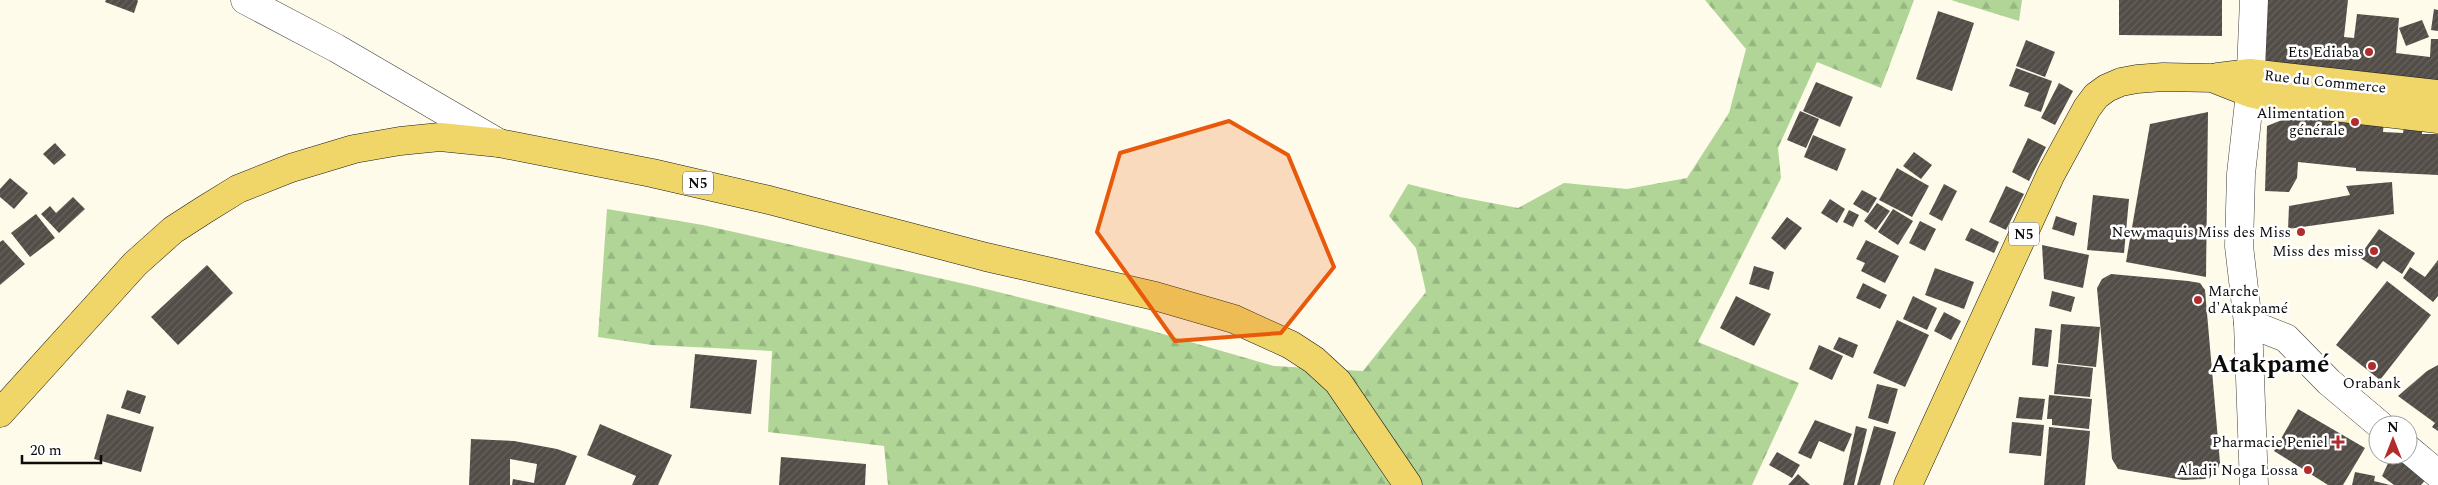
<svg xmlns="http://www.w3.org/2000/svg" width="2438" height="485" font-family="Spectral,serif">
	<defs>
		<pattern id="forest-firs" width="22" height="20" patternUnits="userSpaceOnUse" patternTransform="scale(1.25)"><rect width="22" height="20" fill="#b0d597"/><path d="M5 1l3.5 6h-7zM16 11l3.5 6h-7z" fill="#96b681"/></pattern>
		<pattern id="building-hatch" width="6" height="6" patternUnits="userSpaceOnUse" patternTransform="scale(1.25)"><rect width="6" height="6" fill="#534d48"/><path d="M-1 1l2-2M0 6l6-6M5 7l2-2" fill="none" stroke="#67625e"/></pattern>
	</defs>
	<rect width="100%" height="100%" fill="#fefbea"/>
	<g fill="url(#forest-firs)">
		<polygon points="1705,0 1914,0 1881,88 1817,62 1778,148 1781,178 1698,342 1799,383 1752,485 888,485 884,446 768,432 772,351 652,345 598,337 607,209 703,225 974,286 1149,330 1274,366 1363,371 1426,292 1416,248 1389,216 1408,184 1460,197 1518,208 1564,183 1627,189 1687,178 1729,113 1746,49"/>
		<polygon points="1951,0 2022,0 2019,21"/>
	</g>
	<g fill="url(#building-hatch)">
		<polygon points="106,0 137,0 138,1 134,13 105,2"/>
		<polygon points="2119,0 2222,0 2222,36 2119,35"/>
		<polygon points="2268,0 2348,0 2344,37 2354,38 2357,14 2399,18 2396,53 2430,57 2431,39 2438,39 2438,86 2261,70"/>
		<polygon points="2434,9 2438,10 2438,31 2431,30"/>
		<polygon points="1938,11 1974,23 1952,91 1916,79"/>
		<polygon points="2422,20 2429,37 2406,46 2399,28"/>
		<polygon points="2026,40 2055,52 2045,77 2016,66"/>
		<polygon points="2016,68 2052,81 2041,112 2024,106 2029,93 2009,86"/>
		<polygon points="1816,82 1853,97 1840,127 1803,111"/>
		<polygon points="2059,83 2073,91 2055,125 2041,118"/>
		<polygon points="1800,111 1819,119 1806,148 1787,140"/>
		<polygon points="2208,112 2206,277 2126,262 2150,124"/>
		<polygon points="2299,113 2384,120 2383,132 2403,133 2404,125 2422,125 2422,134 2438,134 2438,175 2356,171 2356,168 2298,162 2297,178 2289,192 2265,191 2267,126"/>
		<polygon points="1813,135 1846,149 1837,171 1804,157"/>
		<polygon points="2028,138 2046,147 2029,181 2012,172"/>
		<polygon points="55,143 66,155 54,165 43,154"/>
		<polygon points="1914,152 1932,165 1921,179 1903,166"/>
		<polygon points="1897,168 1929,186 1912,217 1879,200"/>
		<polygon points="10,178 28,193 14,209 0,197 0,189"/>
		<polygon points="2392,182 2394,214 2288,229 2289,206 2350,195 2346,186"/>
		<polygon points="1944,184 1957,191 1942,221 1929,214"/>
		<polygon points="2006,186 2024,194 2006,230 1989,222"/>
		<polygon points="1862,190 1877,198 1868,213 1853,204"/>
		<polygon points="2093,195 2129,199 2124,253 2087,250"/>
		<polygon points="73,197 85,209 59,233 41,214 50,206 56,213"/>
		<polygon points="1830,199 1845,209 1837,223 1821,213"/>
		<polygon points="1877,203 1890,211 1876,230 1864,221"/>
		<polygon points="1893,209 1913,221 1898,245 1878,232"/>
		<polygon points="1849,210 1859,215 1853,227 1843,222"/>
		<polygon points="36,214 55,238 30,257 11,233"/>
		<polygon points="2056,216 2077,223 2074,236 2052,229"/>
		<polygon points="1787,217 1802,228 1785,250 1771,238"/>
		<polygon points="1920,221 1936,229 1925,251 1909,243"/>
		<polygon points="1971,228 1999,242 1994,253 1965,240"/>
		<polygon points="2379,229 2415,253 2402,274 2383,261 2377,269 2359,257"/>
		<polygon points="3,240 25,264 0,285 0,242"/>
		<polygon points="1866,240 1899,256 1885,283 1861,271 1865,263 1856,259"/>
		<polygon points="2042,245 2089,255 2083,288 2044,279"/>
		<polygon points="2438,260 2438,296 2433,302 2403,278 2410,267 2425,277"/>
		<polygon points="207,265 233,293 178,345 151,317"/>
		<polygon points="1754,266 1774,272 1769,290 1749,284"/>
		<polygon points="1935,268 1974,282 1964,309 1925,295"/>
		<polygon points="2111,274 2188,281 2200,283 2205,290 2220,463 2216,473 2205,479 2183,480 2118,469 2112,459 2097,288 2102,279"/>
		<polygon points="2387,281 2431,315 2380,380 2336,345"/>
		<polygon points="1863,283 1887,295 1880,309 1856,298"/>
		<polygon points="2052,291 2075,297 2071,312 2049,306"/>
		<polygon points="1736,296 1771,314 1754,346 1720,328"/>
		<polygon points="1913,296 1937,308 1927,330 1903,319"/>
		<polygon points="1944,312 1961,321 1951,340 1934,331"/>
		<polygon points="1897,320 1929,335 1905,387 1873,373"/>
		<polygon points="2061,324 2100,327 2096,367 2058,363"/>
		<polygon points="2035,328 2052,330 2048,367 2032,365"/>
		<polygon points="1839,337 1858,345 1853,358 1833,349"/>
		<polygon points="1819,345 1843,356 1832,380 1809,369"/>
		<polygon points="695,354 757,360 751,414 690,408"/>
		<polygon points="2057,364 2093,368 2090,397 2054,394"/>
		<polygon points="2438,365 2438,431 2432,427 2435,423 2398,396 2427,371"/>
		<polygon points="1877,384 1898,389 1888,424 1868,418"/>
		<polygon points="127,390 146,396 140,414 121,408"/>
		<polygon points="2049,395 2092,399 2089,429 2052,425 2052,419 2047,419"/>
		<polygon points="2019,397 2045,399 2042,420 2016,418"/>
		<polygon points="2298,409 2365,448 2343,485 2328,485 2274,451"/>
		<polygon points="107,414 154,427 141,472 94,459"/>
		<polygon points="1815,420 1852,434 1844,452 1819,441 1811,459 1798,453"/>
		<polygon points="2012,422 2044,425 2041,456 2009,453"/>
		<polygon points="600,424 672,455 658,485 632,485 636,476 587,455"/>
		<polygon points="1856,426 1867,429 1854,485 1843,485"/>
		<polygon points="1874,426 1896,432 1880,485 1857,485"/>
		<polygon points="2049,427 2090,431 2085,485 2044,485"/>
		<polygon points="471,439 514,441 557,449 577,456 565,485 512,485 513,479 534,483 537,464 510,459 510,485 469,485"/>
		<polygon points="1777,452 1800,465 1792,478 1769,465"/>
		<polygon points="2392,455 2394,455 2426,479 2421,485 2394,485 2382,476"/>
		<polygon points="781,457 866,464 865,485 779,485"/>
		<polygon points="2355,472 2375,476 2374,481 2390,485 2352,485"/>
		<polygon points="1798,474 1810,485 1788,485"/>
	</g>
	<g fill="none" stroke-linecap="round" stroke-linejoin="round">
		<defs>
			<g id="minor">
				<polyline points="245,0 336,48 499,143"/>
				<polyline points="2254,0 2250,93 2241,174 2239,246 2248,323 2254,485"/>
				<polyline points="2248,323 2286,338 2329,382 2380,425"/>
				<polyline points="2408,449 2438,474"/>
			</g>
			<g id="major">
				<polyline points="2218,77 2250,73 2438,94"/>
				<polyline points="0,413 135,264 173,230 204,210 238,189 291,168 354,149 400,141 440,137 499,143 652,173 769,200 986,257 1155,296 1234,319 1291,345 1314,360 1338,382 1408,485"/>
				<polyline points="1908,485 2051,174 2087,108 2096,96 2107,88 2121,82 2137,79 2163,77 2212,78 2250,93 2290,102 2438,119"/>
			</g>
		</defs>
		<use href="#minor" stroke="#3e3e3e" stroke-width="29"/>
		<use href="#major" stroke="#1c1c1c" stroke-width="29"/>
		<use href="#minor" stroke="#fff" stroke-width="28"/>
		<use href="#major" stroke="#f0d568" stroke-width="28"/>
	</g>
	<path fill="#e8590c" fill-opacity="0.2" stroke="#e8590c" stroke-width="4" stroke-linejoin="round" d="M 1229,121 L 1288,155 L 1334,267 L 1281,333 L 1175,341 L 1097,232 L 1120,153 Z"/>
	<g fill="#b22c2d" stroke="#fff" stroke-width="2">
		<circle cx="2369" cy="52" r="5"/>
		<circle cx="2355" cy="122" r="5"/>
		<circle cx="2301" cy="232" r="5"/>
		<circle cx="2374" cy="251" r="5"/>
		<circle cx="2198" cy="300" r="5"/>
		<circle cx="2372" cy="366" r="5"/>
		<path d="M2335.5 434.5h5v5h5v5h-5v5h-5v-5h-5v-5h5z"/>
		<circle cx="2308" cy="470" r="5"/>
	</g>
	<g text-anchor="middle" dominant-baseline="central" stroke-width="5" stroke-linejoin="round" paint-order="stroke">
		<g fill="#fff" stroke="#545454" stroke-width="1">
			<rect x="683" y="171.5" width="30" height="23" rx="4"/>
			<rect x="2009" y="222.5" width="30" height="23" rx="4"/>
		</g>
		<g font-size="14" font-weight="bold" fill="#0b0b0b">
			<text x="698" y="183">N5</text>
			<text x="2024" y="234">N5</text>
		</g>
		<g font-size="15" fill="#0b0b0b" stroke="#fff" text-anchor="end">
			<text x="2359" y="52">Ets Ediaba</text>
			<text x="2345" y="113">Alimentation<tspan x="2345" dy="17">générale</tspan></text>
			<text x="2291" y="232">New maquis Miss des Miss</text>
			<text x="2364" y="251">Miss des miss</text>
			<text x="2208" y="291" text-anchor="start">Marche<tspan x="2208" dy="17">d'Atakpamé</tspan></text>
			<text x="2372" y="383" text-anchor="middle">Orabank</text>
			<text x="2328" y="442">Pharmacie Peniel</text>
			<text x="2298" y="470">Aladji Noga Lossa</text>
		</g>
		<g font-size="15" fill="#0b0b0b" stroke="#fff">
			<text transform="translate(2325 82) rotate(6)">Rue du Commerce</text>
		</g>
		<g font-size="25" font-weight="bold" fill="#0b0b0b" stroke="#fff">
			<text x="2270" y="365">Atakpamé</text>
		</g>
	</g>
	<g transform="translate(2393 440)"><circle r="24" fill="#ffffff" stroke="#9d9d9d"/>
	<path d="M0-4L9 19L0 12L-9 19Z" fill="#b22c2d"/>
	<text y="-8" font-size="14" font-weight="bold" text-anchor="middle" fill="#0b0b0b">N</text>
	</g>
	<path d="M22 455v8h79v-8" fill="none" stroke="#0b0b0b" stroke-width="2.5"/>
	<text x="30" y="455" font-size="15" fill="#0b0b0b" stroke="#ffffff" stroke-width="4" paint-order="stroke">20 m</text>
</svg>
